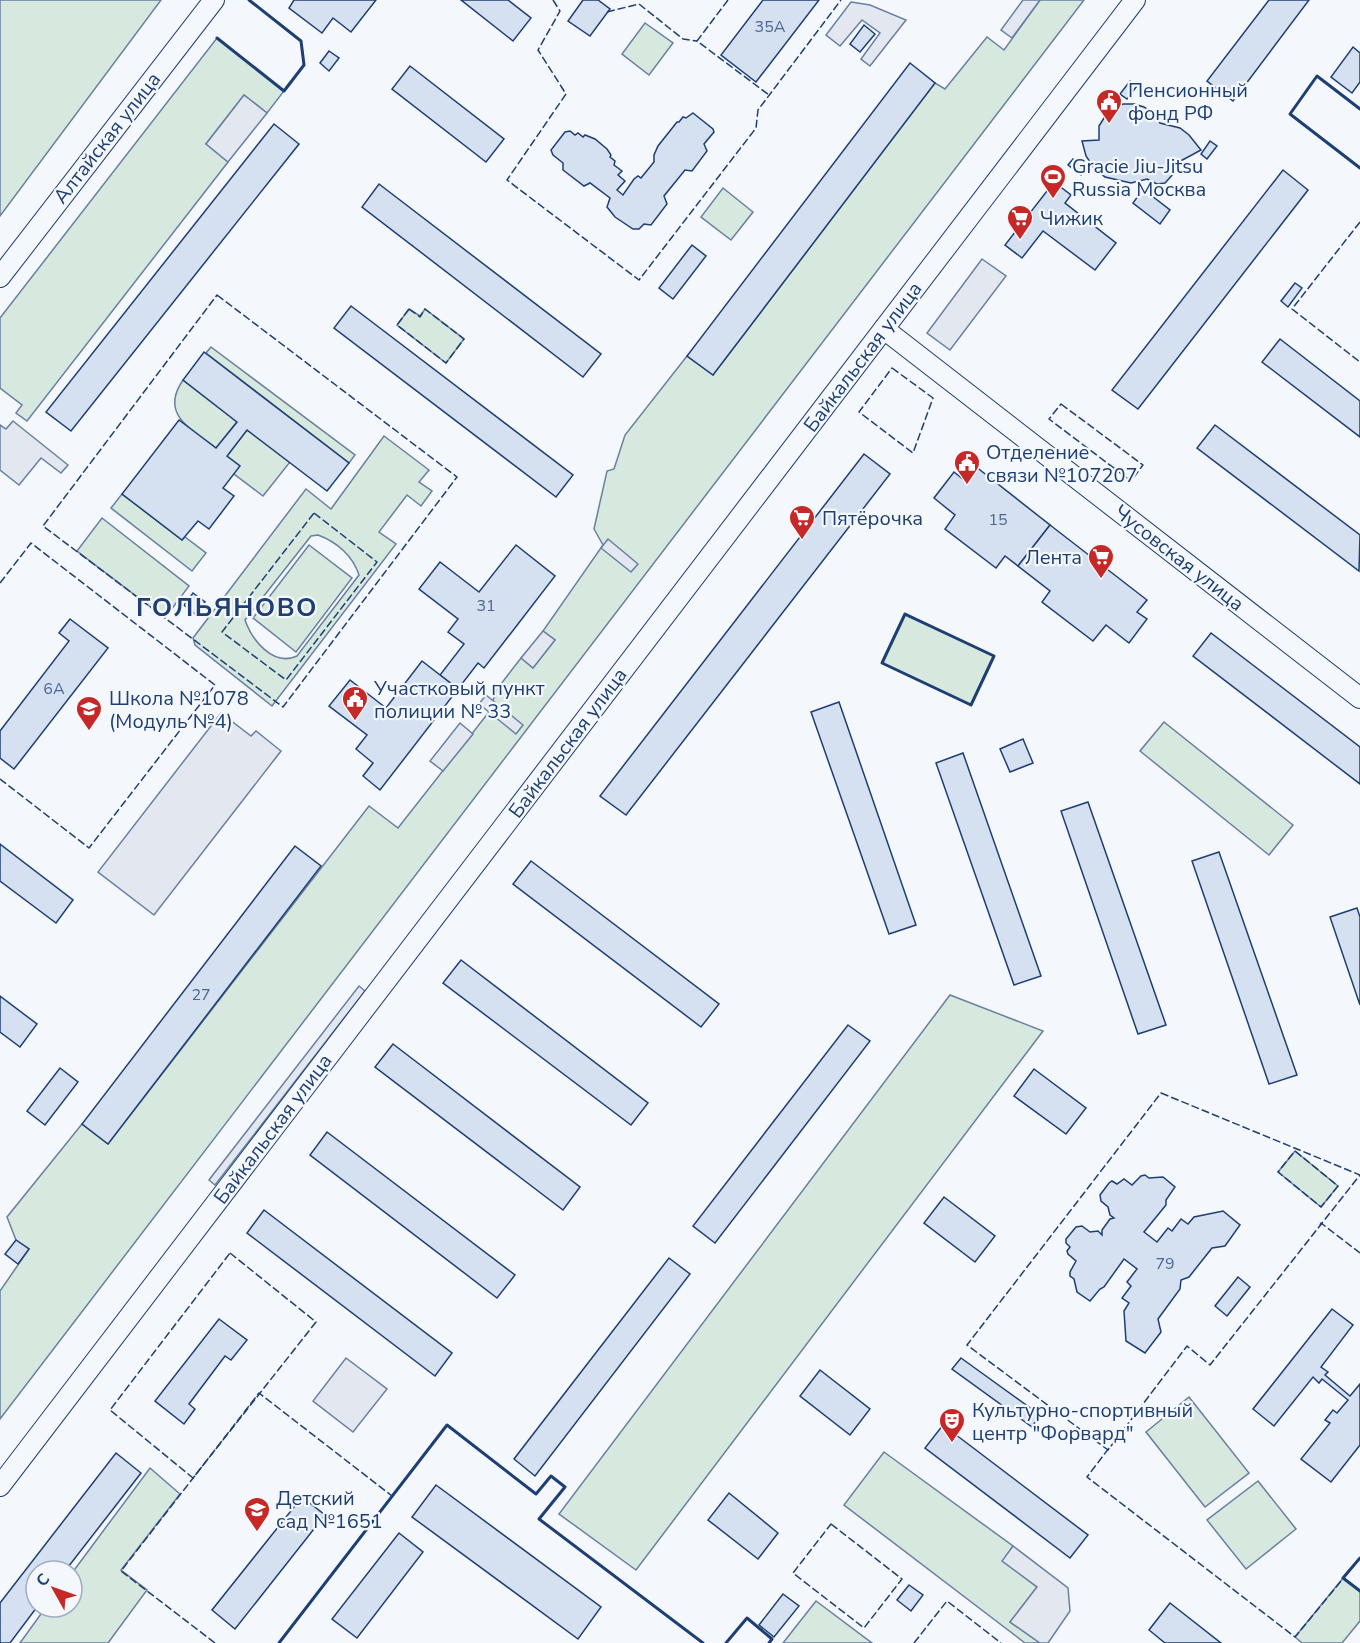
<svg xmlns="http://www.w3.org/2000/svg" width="1360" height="1643" font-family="'Nunito Sans',sans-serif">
	<rect width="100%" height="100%" fill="#f4f7fb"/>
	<g fill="#d7e8df" stroke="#687fa3" stroke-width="1.5" fill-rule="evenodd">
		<polygon points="0,0 161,0 0,216"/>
		<polygon points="1040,0 1084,0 0,1419 0,1291 29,1249 16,1240 7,1217 82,1124 108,1144 369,806 398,828 489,712 497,689 521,658 533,668 555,640 543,631 603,545 594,529 607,471 614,469 625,435 687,356 713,375 935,83 945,89 987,37 1004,50"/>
		<polygon points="645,23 673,43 649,75 622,54"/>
		<polygon points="217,38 284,91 267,113 244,95 206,144 228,162 27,421 16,413 22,405 0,388 0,318"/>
		<polygon points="723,188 753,212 731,240 701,217"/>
		<polygon points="409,309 420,316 425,309 464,339 446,363 397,325"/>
		<polygon points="211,347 355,455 349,463 206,353"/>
		<path d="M 183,380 L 237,422 L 216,448 C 192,429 159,415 183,380 Z"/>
		<polygon points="247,430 290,462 263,496 234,474 227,456"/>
		<path d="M 384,436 L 429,470 L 419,482 L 432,491 L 421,506 L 407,495 L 379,532 L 396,544 L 272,706 L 195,645 L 193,638 L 306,489 L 331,509 ZM 318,535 C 337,542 353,556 359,575 L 297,656 C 273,667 252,640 245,620 L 311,536 Z"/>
		<polygon points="122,494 182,540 185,537 206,553 192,571 111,508"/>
		<polygon points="102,518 189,586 165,618 77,551"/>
		<polygon points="309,545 352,578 296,652 253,618"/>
		<polygon points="905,615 994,656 971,705 882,663"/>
		<polygon points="1164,722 1293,825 1269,855 1140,751"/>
		<polygon points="950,995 1043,1031 636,1570 559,1514"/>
		<polygon points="1295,1151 1338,1186 1321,1207 1278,1172"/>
		<polygon points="1189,1397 1249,1473 1205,1507 1146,1432"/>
		<polygon points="884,1452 1013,1546 1003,1561 1037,1587 1010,1622 1040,1643 1025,1643 844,1505"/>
		<polygon points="150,1468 180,1494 121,1570 147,1590 108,1643 20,1643 46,1607 72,1607 72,1573"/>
		<polygon points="1258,1481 1296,1529 1246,1569 1207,1520"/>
		<polygon points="1343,1578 1360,1591 1360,1621 1342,1643 1302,1643 1295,1637"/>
		<polygon points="816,1601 872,1643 783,1643"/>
	</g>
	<g fill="#e3e8f0" stroke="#687fa3" stroke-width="1.5">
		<polygon points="1023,0 1040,0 1012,38 1001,30"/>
		<polygon points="851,2 870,5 906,20 870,66 861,59 880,33 862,20 840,46 826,35"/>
		<polygon points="244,95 267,113 228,162 206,144"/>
		<polygon points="982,259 1006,276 950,350 927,333"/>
		<polygon points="13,421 68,465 61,473 41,458 19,485 0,470 0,425 6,429"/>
		<polygon points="608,539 638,564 631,572 601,548"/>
		<polygon points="543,631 555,640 533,668 521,658"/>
		<polygon points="486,695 523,725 516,734 479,704"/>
		<polygon points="221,713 251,736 256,731 281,751 154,915 98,872"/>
		<polygon points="460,723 473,734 443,771 430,761"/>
		<polygon points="359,986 365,991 215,1185 209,1180"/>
		<polygon points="346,1358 387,1389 353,1432 313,1401"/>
		<polygon points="1013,1546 1068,1588 1070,1611 1048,1643 1040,1643 1010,1622 1037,1587 1002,1561"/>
	</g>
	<g fill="#d5e0f0" stroke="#1d3f73" stroke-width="1.5">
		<polygon points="294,0 376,0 351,32 333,18 322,33 289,8"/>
		<polygon points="461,0 508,0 531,18 513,41"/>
		<polygon points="583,0 598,0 610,9 590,36 568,21"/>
		<polygon points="763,0 819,0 756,82 721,55"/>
		<polygon points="1269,0 1309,0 1233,101 1207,81"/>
		<polygon points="864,25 875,34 860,52 850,44"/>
		<polygon points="1353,47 1360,53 1360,82 1352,93 1331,77"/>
		<polygon points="329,51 339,58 329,71 320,63"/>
		<polygon points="910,63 935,83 713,375 687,356"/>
		<polygon points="410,66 504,139 486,162 392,89"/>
		<polygon points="1130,81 1137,86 1127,99 1120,94"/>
		<polygon points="1123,104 1134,104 1144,107 1153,113 1160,123 1180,128 1189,135 1201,150 1175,164 1175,172 1165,183 1157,184 1147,179 1131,183 1105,177 1094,168 1086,156 1082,141 1099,140 1099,126 1104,118 1112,109"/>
		<polygon points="693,113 713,129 714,132 704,144 707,151 692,171 685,170 664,196 667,204 651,225 644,224 639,229 633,229 615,217 607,207 610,198 590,183 584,186 563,170 563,163 553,155 551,150 565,132 570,131 575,135 578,133 583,137 585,135 595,139 607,149 611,155 610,157 615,161 614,165 622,171 618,175 625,181 617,190 623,195 634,179 638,176 641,178 654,162 654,155 658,146 677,122 679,122 683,117 686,118"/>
		<polygon points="274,124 299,144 71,431 46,412"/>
		<polygon points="1210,141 1217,146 1207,159 1201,154"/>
		<polygon points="1073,159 1086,169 1081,175 1068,165"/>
		<polygon points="1283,170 1308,190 1138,409 1112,390"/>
		<polygon points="1054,182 1071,195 1065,203 1116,243 1095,270 1043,231 1022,258 1005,245"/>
		<polygon points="379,184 601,354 583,377 362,207"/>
		<polygon points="1143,189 1170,210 1160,224 1133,203"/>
		<polygon points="692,245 706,256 673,299 659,288"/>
		<polygon points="1295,283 1302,288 1288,307 1281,301"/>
		<polygon points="351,306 573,475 556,497 334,328"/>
		<polygon points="1280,339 1360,401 1360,437 1262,362"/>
		<polygon points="204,352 349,463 327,491 247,430 227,456 240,466 223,488 234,496 209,529 198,521 182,540 122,494 179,420 216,448 237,422 183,380"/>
		<polygon points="1215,425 1360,535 1359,571 1197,448"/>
		<polygon points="864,454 890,474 626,815 600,796"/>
		<polygon points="975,466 1050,525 1018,566 1005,556 996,568 945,529 955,515 934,498 954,472 964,480"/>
		<polygon points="1050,525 1147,600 1137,612 1147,619 1129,643 1106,625 1093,641 1042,602 1050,591 1018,566"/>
		<polygon points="516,545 555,576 484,668 478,663 458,689 440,675 464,644 448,632 458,619 419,589 440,562 479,592"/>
		<polygon points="193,593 205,602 195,614 184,605"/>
		<polygon points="70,619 108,648 14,769 0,758 0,731 69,641 59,633"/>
		<polygon points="1211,633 1360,747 1360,784 1193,656"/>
		<polygon points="422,661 458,689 380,790 363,776 373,763 356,749 367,735 329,706 350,680 386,708"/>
		<polygon points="839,702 916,925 889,934 811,712"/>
		<polygon points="1023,739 1033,763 1010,772 1000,749"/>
		<polygon points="963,753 1041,976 1014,985 936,763"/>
		<polygon points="1088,802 1166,1025 1138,1034 1061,811"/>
		<polygon points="0,844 73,900 56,923 0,881"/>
		<polygon points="295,846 321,866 108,1144 82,1124"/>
		<polygon points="1219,852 1297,1075 1269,1084 1192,861"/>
		<polygon points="531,861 719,1004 701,1027 513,884"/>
		<polygon points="1357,908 1360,917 1360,1005 1330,917"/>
		<polygon points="461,960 648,1103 631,1125 443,983"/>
		<polygon points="0,996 37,1024 20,1047 0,1032"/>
		<polygon points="848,1025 870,1041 715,1243 693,1226"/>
		<polygon points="393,1044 580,1187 563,1210 375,1067"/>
		<polygon points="60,1068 78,1082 45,1125 27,1111"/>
		<polygon points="1034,1069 1086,1108 1066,1134 1014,1096"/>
		<polygon points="327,1132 515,1275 497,1298 310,1155"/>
		<polygon points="1145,1175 1149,1178 1163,1177 1175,1187 1166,1200 1166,1205 1144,1232 1157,1242 1168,1228 1172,1231 1181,1219 1188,1224 1194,1217 1223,1211 1240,1225 1225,1246 1212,1248 1189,1277 1181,1280 1180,1289 1158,1319 1161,1332 1145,1353 1126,1341 1124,1311 1129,1303 1122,1298 1131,1286 1127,1282 1137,1269 1124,1259 1104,1287 1100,1289 1090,1301 1077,1292 1074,1279 1070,1276 1070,1272 1076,1261 1068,1254 1067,1251 1070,1247 1066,1243 1066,1239 1076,1227 1082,1226 1090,1232 1098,1231 1102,1235 1102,1230 1110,1219 1114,1218 1110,1215 1108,1207 1101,1201 1100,1195 1109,1183 1112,1181 1117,1184 1124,1179 1132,1185 1141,1176"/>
		<polygon points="944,1197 995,1236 975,1262 924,1223"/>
		<polygon points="264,1210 452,1353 435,1376 247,1233"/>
		<polygon points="16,1240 29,1249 18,1264 5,1254"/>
		<polygon points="669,1258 690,1274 535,1476 514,1459"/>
		<polygon points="1238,1277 1250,1287 1227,1316 1215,1306"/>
		<polygon points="1332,1309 1353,1325 1321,1367 1328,1372 1325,1375 1350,1396 1360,1384 1360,1445 1331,1482 1301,1459 1330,1423 1325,1420 1333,1410 1337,1413 1348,1400 1322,1379 1319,1383 1313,1377 1274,1426 1253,1409"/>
		<polygon points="219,1319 247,1340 231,1360 225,1356 189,1404 195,1409 184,1424 155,1401"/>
		<polygon points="961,1358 1040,1415 1032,1427 952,1369"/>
		<polygon points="820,1370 870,1409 850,1435 800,1396"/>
		<polygon points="943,1425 1088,1535 1070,1558 925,1448"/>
		<polygon points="116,1453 141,1473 65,1571 36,1571 37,1607 10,1643 0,1643 0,1603"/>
		<polygon points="436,1485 601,1607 578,1639 412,1517"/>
		<polygon points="729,1493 778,1533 758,1559 708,1520"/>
		<polygon points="302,1497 325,1515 235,1629 212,1610"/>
		<polygon points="399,1533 423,1552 357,1638 332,1619"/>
		<polygon points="909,1585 923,1595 911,1611 897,1600"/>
		<polygon points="783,1594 799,1606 774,1637 759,1625"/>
		<polygon points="1170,1603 1221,1643 1165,1643 1149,1630"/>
	</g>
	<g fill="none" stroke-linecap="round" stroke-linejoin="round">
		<defs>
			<g id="secondary">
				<polyline points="0,277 214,0"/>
				<polyline points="884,329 1360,698"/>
				<polyline points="0,1486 1135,0"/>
			</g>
		</defs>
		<use href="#secondary" stroke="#1d3f73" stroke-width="22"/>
		<use href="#secondary" stroke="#f4f7fb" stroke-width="20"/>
		<g stroke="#1d3f73" stroke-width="1.5" stroke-dasharray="8 3" stroke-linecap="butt">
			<polyline points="553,0 560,11 538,50 566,94 507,180 639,280 756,128 758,110 841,0"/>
			<polyline points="728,0 697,41 769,95"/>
			<polyline points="607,12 639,4 683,39 697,41"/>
			<polyline points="1360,222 1292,309 1360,362"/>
			<polygon points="217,295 457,477 283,707 43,526"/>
			<polygon points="409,309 420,317 425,309 464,339 446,363 397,325"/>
			<polygon points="892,368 933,398 913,453 859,412"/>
			<polygon points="1061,404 1143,465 1131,481 1049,419"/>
			<polygon points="314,513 377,562 286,680 222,632"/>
			<polyline points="0,583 31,543 215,685 89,848 0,779"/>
			<polygon points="1161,1093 1360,1175 1210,1365 1187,1346 1108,1450 967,1345"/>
			<polygon points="1295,1151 1338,1186 1321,1207 1278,1172"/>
			<polyline points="1320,1225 1321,1223 1360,1253"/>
			<polygon points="230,1253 316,1322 193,1478 110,1410"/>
			<polyline points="1109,1448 1087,1477 1295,1637 1360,1558"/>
			<polygon points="831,1524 902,1579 864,1628 793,1573"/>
			<polyline points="215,1643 121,1571 259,1393 392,1496 279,1643"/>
			<polyline points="914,1643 947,1601 1001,1643"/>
		</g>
		<g stroke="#1d3f73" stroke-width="3">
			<polyline points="217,38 284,91 304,65 301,41 249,0"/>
			<polyline points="1360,109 1317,76 1290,114 1360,168"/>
			<polygon points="905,614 994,656 971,705 882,663"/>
			<polyline points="1360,1558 1343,1578 1360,1591"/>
			<polyline points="279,1643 447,1425 536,1494 551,1476 565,1487 539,1519 703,1643"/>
			<polyline points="726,1643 747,1618 772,1639 769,1643"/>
		</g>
	</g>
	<defs>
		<symbol id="civic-pin" viewBox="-11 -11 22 30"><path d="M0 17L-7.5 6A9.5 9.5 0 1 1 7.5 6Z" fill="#c62828" stroke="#f4f7fb"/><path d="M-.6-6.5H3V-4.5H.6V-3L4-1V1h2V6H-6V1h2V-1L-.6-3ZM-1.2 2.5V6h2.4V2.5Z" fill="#fff"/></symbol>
		<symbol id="stadium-pin" viewBox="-11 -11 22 30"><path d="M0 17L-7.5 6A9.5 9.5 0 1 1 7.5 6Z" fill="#c62828" stroke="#f4f7fb"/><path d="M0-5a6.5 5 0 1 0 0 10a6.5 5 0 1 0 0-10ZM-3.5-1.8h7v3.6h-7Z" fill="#fff"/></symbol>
		<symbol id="supermarket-pin" viewBox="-11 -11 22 30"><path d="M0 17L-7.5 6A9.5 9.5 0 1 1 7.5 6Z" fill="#c62828" stroke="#f4f7fb"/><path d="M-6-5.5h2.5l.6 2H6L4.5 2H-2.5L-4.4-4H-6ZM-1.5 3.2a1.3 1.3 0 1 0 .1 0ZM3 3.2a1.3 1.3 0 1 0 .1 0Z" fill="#fff"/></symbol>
		<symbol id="school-pin" viewBox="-11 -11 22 30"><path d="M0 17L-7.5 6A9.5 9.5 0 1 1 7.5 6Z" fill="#c62828" stroke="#f4f7fb"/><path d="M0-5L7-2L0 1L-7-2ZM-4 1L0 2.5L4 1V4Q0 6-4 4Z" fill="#fff"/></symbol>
		<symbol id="theatre-pin" viewBox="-11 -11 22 30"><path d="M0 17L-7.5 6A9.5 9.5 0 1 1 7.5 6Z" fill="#c62828" stroke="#f4f7fb"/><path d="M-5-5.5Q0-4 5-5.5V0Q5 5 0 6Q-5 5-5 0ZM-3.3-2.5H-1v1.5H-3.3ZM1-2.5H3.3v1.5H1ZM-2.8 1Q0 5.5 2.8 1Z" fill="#fff"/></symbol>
	</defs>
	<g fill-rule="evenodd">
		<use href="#civic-pin" x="1094" y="87" width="30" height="40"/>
		<use href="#stadium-pin" x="1038" y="162" width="30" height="40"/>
		<use href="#supermarket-pin" x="1005" y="203" width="30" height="40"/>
		<use href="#civic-pin" x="952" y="448" width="30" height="40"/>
		<use href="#supermarket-pin" x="787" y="503" width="30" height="40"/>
		<use href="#supermarket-pin" x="1086" y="542" width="30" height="40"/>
		<use href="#civic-pin" x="340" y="684" width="30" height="40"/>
		<use href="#school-pin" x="74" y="694" width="30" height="40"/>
		<use href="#theatre-pin" x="937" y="1406" width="30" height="40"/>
		<use href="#school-pin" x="242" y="1495" width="30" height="40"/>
	</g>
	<g text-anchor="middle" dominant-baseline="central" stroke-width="4.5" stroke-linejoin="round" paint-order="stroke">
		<g font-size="16" fill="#4b6792">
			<text x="770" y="27">35А</text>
			<text x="998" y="520">15</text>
			<text x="486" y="606">31</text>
			<text x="54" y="689">6А</text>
			<text x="201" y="995">27</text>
			<text x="1165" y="1264">79</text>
		</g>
		<g font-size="20" fill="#1d3f73" stroke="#f4f7fb" text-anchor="start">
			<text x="1128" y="90">Пенсионный<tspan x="1128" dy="23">фонд РФ</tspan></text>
			<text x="1072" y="166">Gracie Jiu-Jitsu<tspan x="1072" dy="23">Russia Москва</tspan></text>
			<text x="1040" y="218">Чижик</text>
			<text x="986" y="452">Отделение<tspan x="986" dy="23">связи №107207</tspan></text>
			<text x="822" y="518">Пятёрочка</text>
			<text x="1082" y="557" text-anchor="end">Лента</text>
			<text x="374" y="688">Участковый пункт<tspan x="374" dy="23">полиции № 33</tspan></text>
			<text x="109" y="698">Школа №1078<tspan x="109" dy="23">(Модуль №4)</tspan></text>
			<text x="972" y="1410">Культурно-спортивный<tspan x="972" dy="23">центр "Форвард"</tspan></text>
			<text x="276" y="1498">Детский<tspan x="276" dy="23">сад №1651</tspan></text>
		</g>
		<g font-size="20" fill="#1d3f73" stroke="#f4f7fb">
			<text transform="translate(107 138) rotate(-52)">Алтайская улица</text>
			<text transform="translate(863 357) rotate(-53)">Байкальская улица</text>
			<text transform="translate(1179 558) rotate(38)">Чусовская улица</text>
			<text transform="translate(568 743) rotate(-53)">Байкальская улица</text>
			<text transform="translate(273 1129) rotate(-53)">Байкальская улица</text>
		</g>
		<g font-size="26" font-weight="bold" letter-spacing="1.5" fill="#1d3f73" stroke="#f4f7fb">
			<text x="227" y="607">ГОЛЬЯНОВО</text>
		</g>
	</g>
	<g transform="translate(54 1589) rotate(310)"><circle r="28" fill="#f4f7fb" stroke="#9eadc5" stroke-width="1.5"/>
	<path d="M0-4.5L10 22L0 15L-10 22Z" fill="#c62828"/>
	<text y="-9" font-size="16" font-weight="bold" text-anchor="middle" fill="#1d3f73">С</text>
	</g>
</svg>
